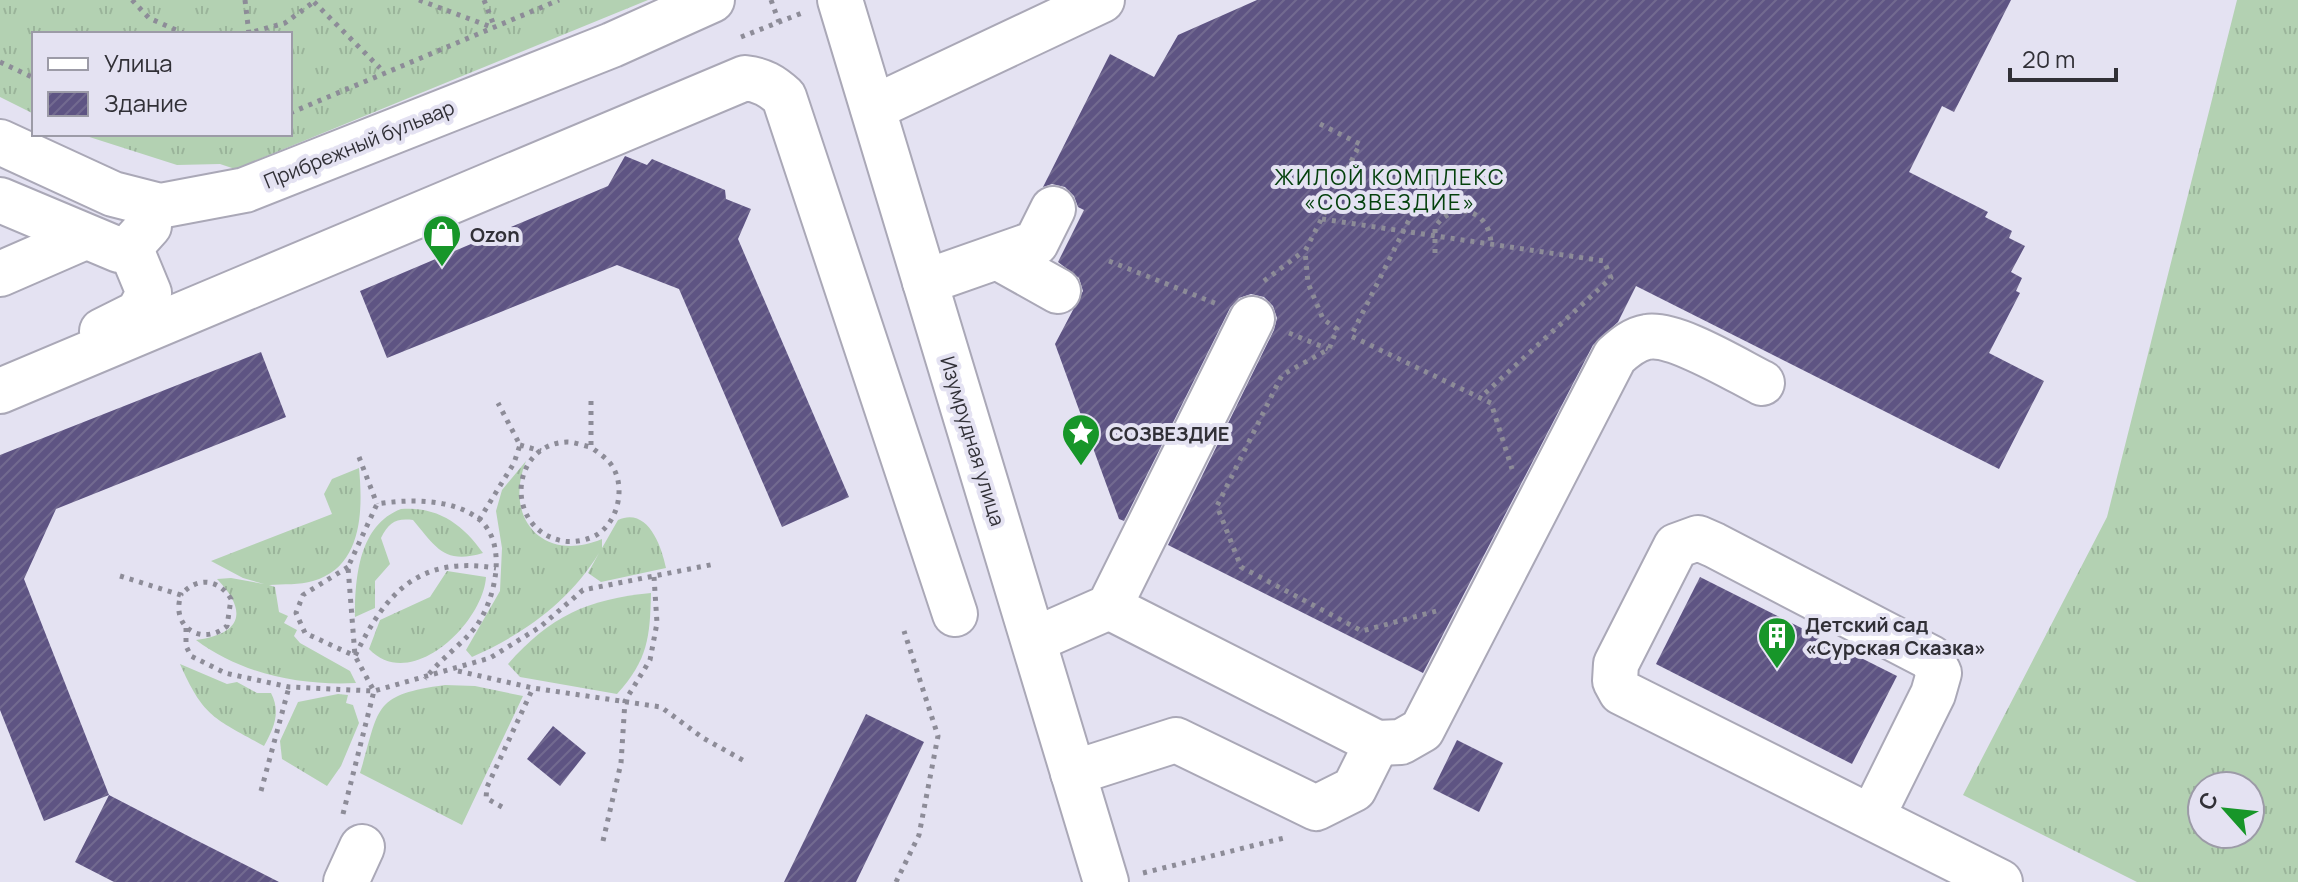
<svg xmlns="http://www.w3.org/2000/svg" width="2298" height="882" font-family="Manrope,sans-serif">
	<defs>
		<pattern id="grass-tufts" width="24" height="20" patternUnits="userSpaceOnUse" patternTransform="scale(2)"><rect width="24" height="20" fill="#b3d1b2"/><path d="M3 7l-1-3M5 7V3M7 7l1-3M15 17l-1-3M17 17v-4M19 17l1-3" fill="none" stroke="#9ab49a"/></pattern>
		<pattern id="building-hatch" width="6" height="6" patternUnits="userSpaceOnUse" patternTransform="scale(2)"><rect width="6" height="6" fill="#5e5483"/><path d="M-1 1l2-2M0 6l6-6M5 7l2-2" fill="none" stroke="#726a90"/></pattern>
	</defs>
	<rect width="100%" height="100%" fill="#e4e2f2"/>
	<g fill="url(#grass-tufts)" fill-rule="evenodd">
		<polygon points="0,0 648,0 235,169 220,164 177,165 80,134 290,134 290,34 34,34 34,114 0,97"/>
		<path d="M 2237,0 L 2298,0 L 2298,882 L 2137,882 L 1963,795 L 2107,517 ZM 2202,786 L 2250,786 L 2250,834 L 2202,834 Z"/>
		<path d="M 526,461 C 503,518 543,564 602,539 L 602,548 L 618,520 C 647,507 661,544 666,568 L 601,582 L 588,573 L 599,553 C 569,602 524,634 472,657 L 466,650 L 500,591 L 502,548 L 496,511 L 502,490 Z"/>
		<path d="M 359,468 C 363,509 363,567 313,581 C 300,585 283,584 269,585 L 275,587 L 279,612 L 288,616 L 284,623 L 297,630 L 294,636 L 300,643 L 350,671 L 356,683 C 301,686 241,674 196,640 C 241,634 249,612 217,579 L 231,578 L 264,584 L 243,578 L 211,561 L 332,514 L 324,494 L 332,479 Z"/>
		<path d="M 401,509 C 437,506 463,524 483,553 C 444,565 436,547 413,520 C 396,518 389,522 381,538 L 390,564 L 375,581 L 375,608 L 355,617 C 355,577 359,525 401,509 Z"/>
		<path d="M 447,571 L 486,577 C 483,623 411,693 369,649 L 380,620 L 430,597 Z"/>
		<path d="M 651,593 C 650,637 648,660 617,694 L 520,677 L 508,664 C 550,616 588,599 651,593 Z"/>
		<path d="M 180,664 L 227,684 L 237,682 L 257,693 L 271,693 C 281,712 274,728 264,746 C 214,718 204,718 180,664 Z"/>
		<path d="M 445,685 L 475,686 L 523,696 L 462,825 L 360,773 C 380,708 371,695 445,685 Z"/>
		<polygon points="338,694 348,695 346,703 353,705 359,723 341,766 327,786 282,759 280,741 298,702"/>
	</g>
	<g fill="url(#building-hatch)">
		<polygon points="1257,0 2011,0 1954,112 1942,106 1909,172 1988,212 1985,217 2012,231 2009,238 2025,246 2011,272 2022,278 2016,291 2020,293 1989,353 2044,381 1999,469 1636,286 1618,322 1593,345 1423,673 1168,545 1274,330 1277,318 1273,306 1264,297 1251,294 1239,298 1230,308 1124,521 1119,519 1055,344 1083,291 1079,278 1058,262 1084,210 1078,207 1074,196 1065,187 1052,184 1043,187 1110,54 1154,77 1178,35"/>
		<polygon points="625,156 647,165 652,159 725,190 726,199 751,209 738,239 849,497 782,527 679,289 617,265 387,358 360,291 608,186"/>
		<polygon points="261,352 286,417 56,509 24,579 109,795 44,821 0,710 0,455"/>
		<polygon points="1700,577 1897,676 1852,764 1656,664"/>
		<polygon points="866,714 924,742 856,882 784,882"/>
		<polygon points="553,726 586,753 560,786 527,759"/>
		<polygon points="1457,740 1503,763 1479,812 1433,789"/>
		<polygon points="109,795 192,838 279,882 114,882 75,862"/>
	</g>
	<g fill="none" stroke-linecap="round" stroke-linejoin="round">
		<defs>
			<g id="minor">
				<polyline points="840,0 1106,882"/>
				<polyline points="873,108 1102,0"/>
				<polyline points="0,200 119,250 130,247 149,226"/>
				<polyline points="999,258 1058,291"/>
				<polyline points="0,274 85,237"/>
				<polyline points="925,282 1036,243 1053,209"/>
				<polyline points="102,331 138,313 149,293 130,247"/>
				<path d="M 0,391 L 745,78 C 762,80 772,86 784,97 L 955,614"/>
				<polyline points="1034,640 1109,607 1252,319"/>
				<path d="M 1377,743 L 1401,742 L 1422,730 L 1615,356 C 1624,348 1634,339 1647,337 C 1674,332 1736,370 1762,383"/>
				<polyline points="1073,773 1176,740 1316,808 1354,789 1377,743 1109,607"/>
				<polyline points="1872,817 1933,694 1939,673 1931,658 1714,545 1698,538 1676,546 1616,664 1615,681 1621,692 2000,882"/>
				<polyline points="346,882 362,847"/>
			</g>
			<polyline id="major" points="0,142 113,194 160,206 245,190 612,45 712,0"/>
		</defs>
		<use href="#minor" stroke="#aaa8b7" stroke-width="48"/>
		<use href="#major" stroke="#aaa8b7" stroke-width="48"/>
		<g stroke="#8d8c98" stroke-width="5" stroke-dasharray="4 6" stroke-linecap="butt">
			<polyline points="132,0 149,18 185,34"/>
			<polyline points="245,0 249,34"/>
			<polyline points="419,0 494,28"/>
			<polyline points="484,0 495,28"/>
			<polyline points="771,0 779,22"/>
			<polyline points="314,2 380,68"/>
			<polyline points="245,34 285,23 315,1"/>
			<polyline points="741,37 802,13"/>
			<polyline points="0,62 34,78"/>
			<polyline points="290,113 559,0"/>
			<polyline points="1320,124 1360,144 1305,251 1308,283 1323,319 1337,329 1329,349 1282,375 1217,506 1241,567 1362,631 1440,610"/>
			<polyline points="1431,176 1351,336 1491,403 1512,469"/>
			<polyline points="1322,219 1604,261 1611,278 1481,397"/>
			<path d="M 1435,253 L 1435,227 C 1455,198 1491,211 1491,245"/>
			<polyline points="1109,261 1217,304"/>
			<polyline points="1264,281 1304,251"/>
			<polyline points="1289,333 1328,349"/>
			<path d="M 591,401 L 591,447 C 597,452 605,457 610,463 C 626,483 620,519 598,534 C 589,540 574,543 563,541 C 504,530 509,444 567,442 C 575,442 584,446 591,447"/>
			<polyline points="520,445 541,451"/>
			<polyline points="359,457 377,504"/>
			<polyline points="479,520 514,463 520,445 498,403"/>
			<path d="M 348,567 L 303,595 L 296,613 L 305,633 L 355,656 C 387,590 420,556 496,568"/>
			<path d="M 120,576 L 181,595 C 170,627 202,647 227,626 L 231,599 C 219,579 197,576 181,595"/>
			<polyline points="186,628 186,646 191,656 225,673 289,687 374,691 490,658 540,627 583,590 715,564"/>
			<polyline points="458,671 533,688 661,707 703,738 748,763"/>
			<polyline points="261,791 289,687"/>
			<polyline points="502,807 486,798 487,787 533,688"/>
			<path d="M 343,814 L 374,691 L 355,656 L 348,567 L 377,504 C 408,499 454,498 480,520 C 508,545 495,599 477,625 C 465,642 440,659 425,679"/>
			<polyline points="603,841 621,763 625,701 650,660 657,623 654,577"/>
			<polyline points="1143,873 1284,838"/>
			<polyline points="896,882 919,835 938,736 904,631"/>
		</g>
		<use href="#minor" stroke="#fff" stroke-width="44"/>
		<use href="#major" stroke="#fff" stroke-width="44"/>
	</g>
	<defs>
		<symbol id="shop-pin" viewBox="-11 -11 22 30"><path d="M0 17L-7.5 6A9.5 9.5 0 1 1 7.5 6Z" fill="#179629" stroke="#e4e2f2"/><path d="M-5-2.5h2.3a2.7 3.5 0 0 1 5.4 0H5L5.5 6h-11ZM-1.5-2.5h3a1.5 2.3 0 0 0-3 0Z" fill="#fff"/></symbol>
		<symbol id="sight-pin" viewBox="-11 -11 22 30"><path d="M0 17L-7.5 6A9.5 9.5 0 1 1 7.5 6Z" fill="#179629" stroke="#e4e2f2"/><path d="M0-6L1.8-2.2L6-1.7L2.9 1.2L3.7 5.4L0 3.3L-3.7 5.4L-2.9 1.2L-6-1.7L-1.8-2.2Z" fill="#fff"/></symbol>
		<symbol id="building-pin" viewBox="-11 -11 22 30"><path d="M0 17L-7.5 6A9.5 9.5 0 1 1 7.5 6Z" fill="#179629" stroke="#e4e2f2"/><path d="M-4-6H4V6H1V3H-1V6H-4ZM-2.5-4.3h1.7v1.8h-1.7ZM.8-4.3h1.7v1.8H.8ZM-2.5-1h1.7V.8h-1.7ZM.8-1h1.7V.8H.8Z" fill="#fff"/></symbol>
	</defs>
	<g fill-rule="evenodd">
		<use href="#shop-pin" x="420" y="212" width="44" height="60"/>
		<use href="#sight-pin" x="1059" y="411" width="44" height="60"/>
		<use href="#building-pin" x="1755" y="614" width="44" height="60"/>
	</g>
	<g text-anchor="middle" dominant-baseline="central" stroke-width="8" stroke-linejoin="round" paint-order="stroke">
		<g font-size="20" fill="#313037" stroke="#e4e2f2">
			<text transform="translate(359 144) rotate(-22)">Прибрежный бульвар</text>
			<text transform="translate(973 441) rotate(73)">Изумрудная улица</text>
		</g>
		<g font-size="20" font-weight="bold" fill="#313037" stroke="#e4e2f2" text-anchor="start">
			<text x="470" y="234">Ozon</text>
			<text x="1109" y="433">СОЗВЕЗДИЕ</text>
			<text x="1805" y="624">Детский сад<tspan x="1805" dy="23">«Сурская Сказка»</tspan></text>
		</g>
		<g font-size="22" letter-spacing="2" fill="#04410c" stroke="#e4e2f2">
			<text x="1390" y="177">ЖИЛОЙ КОМПЛЕКС<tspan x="1390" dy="25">«СОЗВЕЗДИЕ»</tspan></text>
		</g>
	</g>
	<rect x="32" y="32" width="260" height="104" fill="#e4e2f2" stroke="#9c9ba7" stroke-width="2"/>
	<rect x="48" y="58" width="40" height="12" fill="#ffffff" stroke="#9c9ba7" stroke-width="2"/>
	<text x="104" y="72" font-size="24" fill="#313037">Улица</text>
	<rect x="48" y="92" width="40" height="24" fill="url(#building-hatch)" stroke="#9c9ba7" stroke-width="2"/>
	<text x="104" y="112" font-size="24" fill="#313037">Здание</text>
	<g transform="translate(2226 810) rotate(297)"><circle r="38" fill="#e4e2f2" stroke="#9c9ba7" stroke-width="2"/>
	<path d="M0-6L14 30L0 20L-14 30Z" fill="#179629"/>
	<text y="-12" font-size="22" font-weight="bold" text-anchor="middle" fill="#313037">С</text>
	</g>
	<path d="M2010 68v12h106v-12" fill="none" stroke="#313037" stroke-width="4"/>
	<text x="2022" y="68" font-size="24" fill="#313037" stroke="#e4e2f2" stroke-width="6" paint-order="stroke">20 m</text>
</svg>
